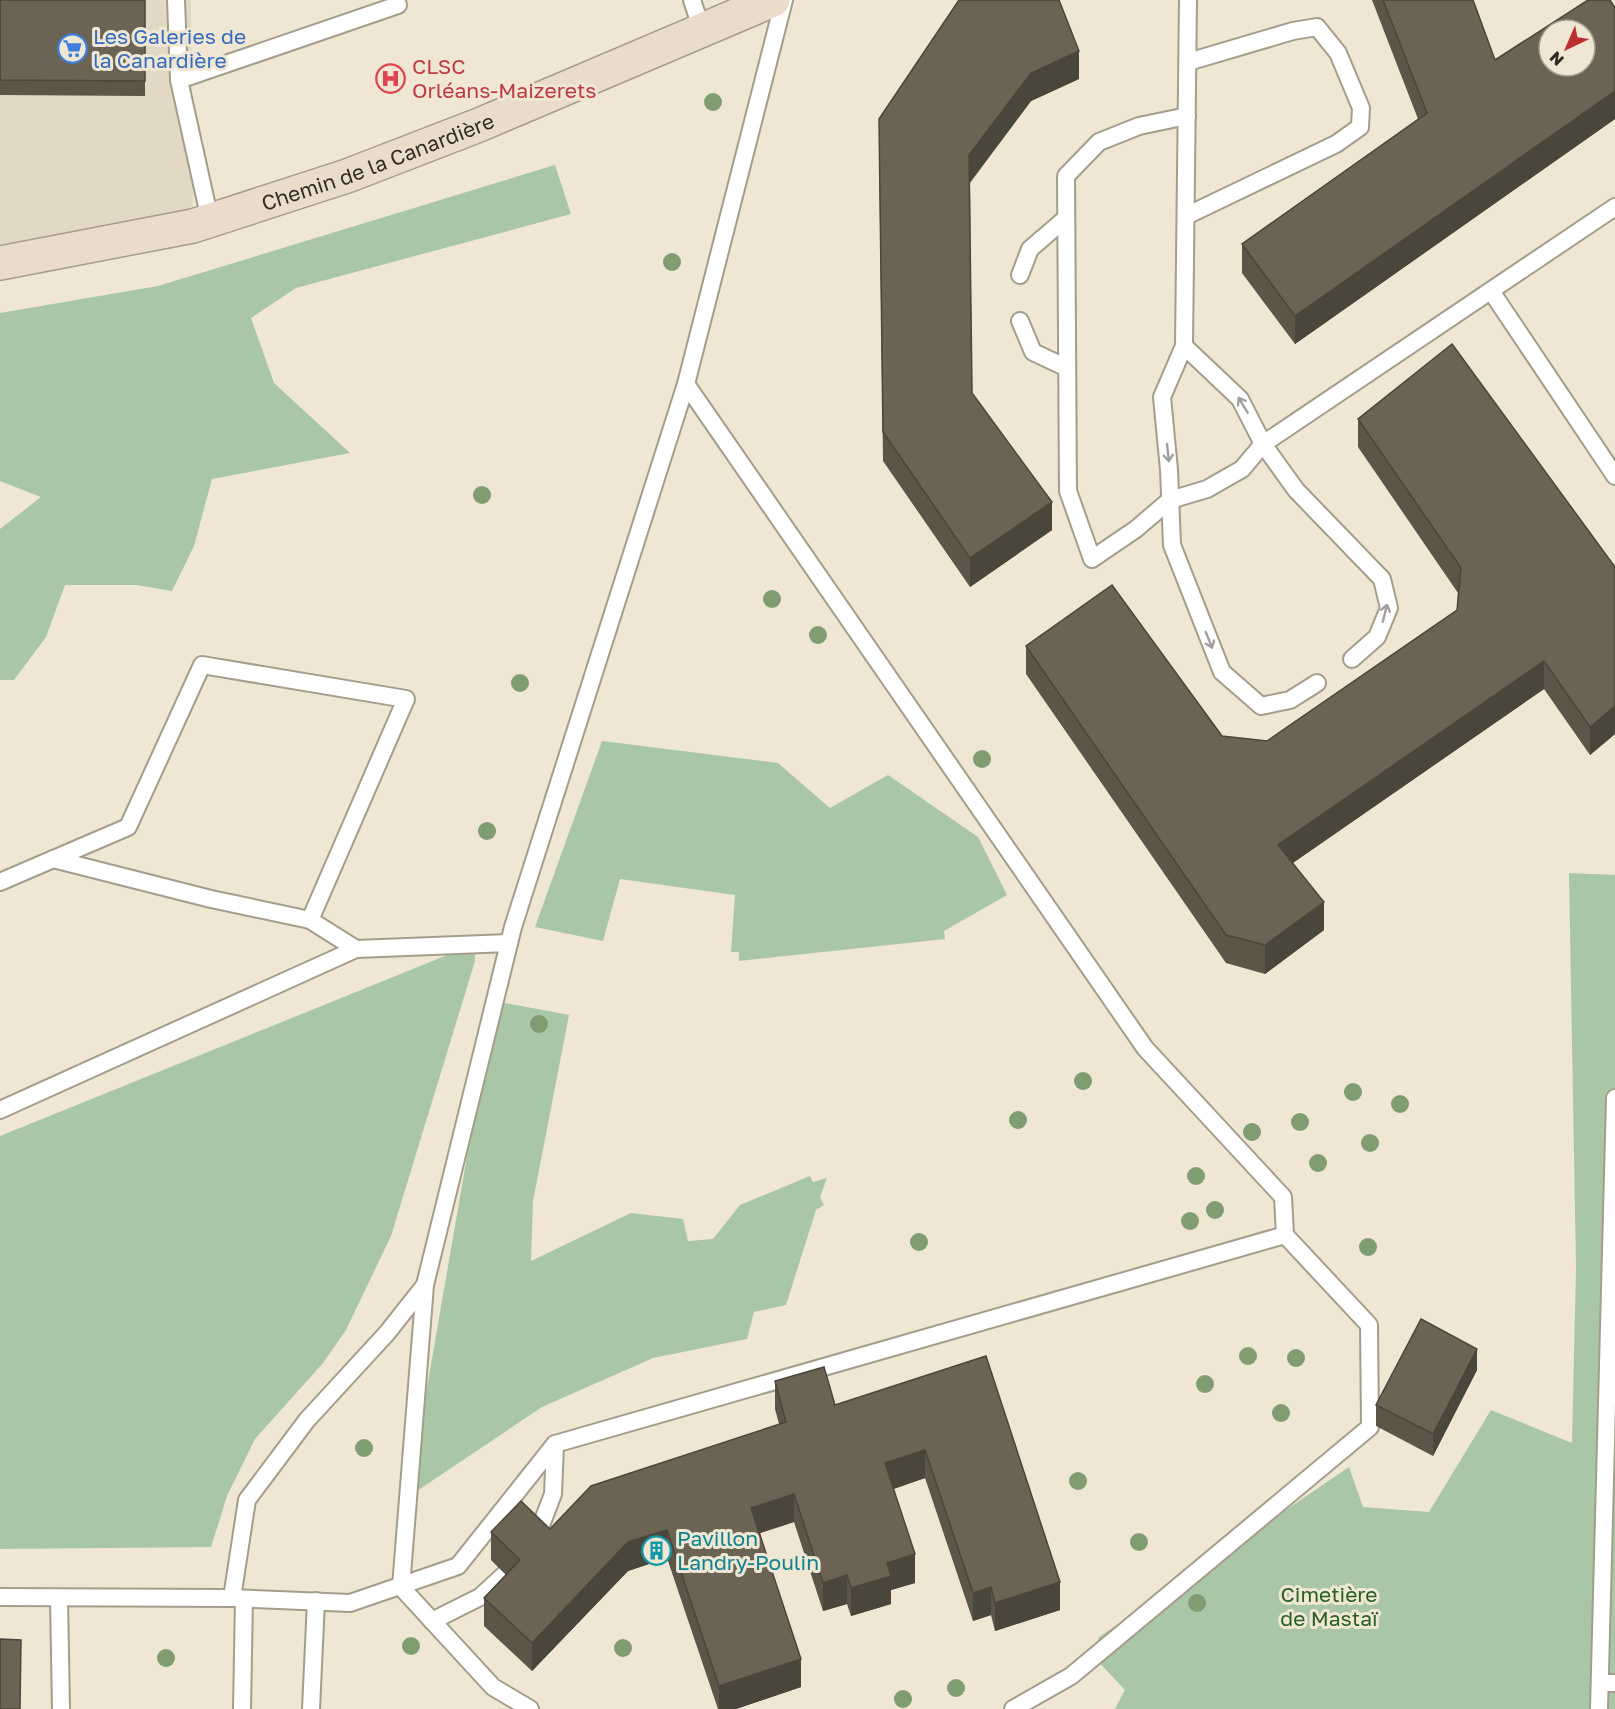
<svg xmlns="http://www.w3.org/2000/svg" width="1615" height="1709" font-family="'Golos Text',sans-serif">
	<rect width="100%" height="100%" fill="#efe6d4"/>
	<polygon fill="#e2d8c4" points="0,0 191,0 193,226 0,263"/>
	<g fill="#a9c7a6">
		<polygon points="555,165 571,214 296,288 251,318 274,383 350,453 212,479 194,546 172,591 136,585 65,585 46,637 14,680 0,680 0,529 41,497 0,481 0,313 158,286"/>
		<polygon points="602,741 778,763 830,808 888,775 978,837 1007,895 944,931 945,939 739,961 739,952 731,952 735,895 620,879 603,941 535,927"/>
		<polygon points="1569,873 1615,875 1615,1709 1115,1709 1125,1690 1093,1656 1099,1637 1349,1467 1363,1507 1429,1512 1491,1410 1572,1443 1576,1268"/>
		<polygon points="456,942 475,952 475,961 391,1236 346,1330 323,1363 255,1439 227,1496 211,1547 0,1549 0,1136 445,956"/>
		<polygon points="494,1001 569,1015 533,1201 531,1261 631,1213 683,1219 688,1241 713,1239 740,1205 810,1176 813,1182 827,1178 820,1197 824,1205 816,1210 786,1305 754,1312 747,1339 653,1358 542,1407 408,1497"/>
	</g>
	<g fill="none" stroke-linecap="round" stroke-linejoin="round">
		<defs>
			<g id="service">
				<polyline points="176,0 179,80"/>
				<polyline points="692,0 702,30"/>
				<polyline points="1187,116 1139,126 1099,142 1066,176 1068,491 1092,559 1136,529 1170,500 1207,489 1242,469 1263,444 1615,207"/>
				<polyline points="1186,216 1336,144 1360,127 1361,108 1338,53 1317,27 1293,31 1188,62"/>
				<polyline points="210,220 179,80 398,5 396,0"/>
				<polyline points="1020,275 1030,249 1066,218"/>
				<polyline points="1491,291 1615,476"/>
				<polyline points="1020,321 1033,352 1067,368"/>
				<polyline points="1184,346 1188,0"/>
				<polyline points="686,384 1145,1048 1283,1197 1285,1235 1369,1325 1370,1427 1071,1676 1013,1709"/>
				<polyline points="1317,683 1290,700 1261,706 1222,672 1172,545 1169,470 1162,397 1184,346 1240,399 1263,444 1296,490 1382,579 1389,608 1377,637 1352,659"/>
				<polyline points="53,859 211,899 310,920"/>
				<polyline points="0,882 128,827 202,665 406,699 310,920 356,949 0,1110"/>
				<polyline points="356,949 509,943"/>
				<polyline points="535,1541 553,1494 555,1444"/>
				<polyline points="0,1597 232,1598 350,1603 458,1566 555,1444 1285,1235"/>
				<polyline points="232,1598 247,1500 307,1420 387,1333 425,1285"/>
				<polyline points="59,1599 61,1709"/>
				<polyline points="432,1621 480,1597 505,1574"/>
				<polyline points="1600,1683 1615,1683"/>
				<polyline points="242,1709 244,1599"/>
				<polyline points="311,1709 316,1601"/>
				<polyline points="530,1709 493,1687 401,1587 425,1285 513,927 686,384 784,0"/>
				<polyline points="1599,1709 1615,1098"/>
			</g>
			<g id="secondary">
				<path id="s1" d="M 0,263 L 193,226 L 347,176 L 479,125 L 773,0"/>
			</g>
		</defs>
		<use href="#service" stroke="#a59d8b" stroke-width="20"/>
		<use href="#secondary" stroke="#a59d8b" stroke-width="36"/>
		<use href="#service" stroke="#fff" stroke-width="16"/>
		<use href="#secondary" stroke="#ebdbcb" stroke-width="33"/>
	</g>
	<g fill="#809d72">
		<circle cx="713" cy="102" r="9"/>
		<circle cx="672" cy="262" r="9"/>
		<circle cx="482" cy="495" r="9"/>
		<circle cx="772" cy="599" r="9"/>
		<circle cx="818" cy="635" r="9"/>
		<circle cx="520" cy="683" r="9"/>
		<circle cx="982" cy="759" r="9"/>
		<circle cx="487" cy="831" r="9"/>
		<circle cx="539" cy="1024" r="9"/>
		<circle cx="1083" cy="1081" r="9"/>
		<circle cx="1353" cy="1092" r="9"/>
		<circle cx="1400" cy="1104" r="9"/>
		<circle cx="1018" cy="1120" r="9"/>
		<circle cx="1300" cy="1122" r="9"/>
		<circle cx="1252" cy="1132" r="9"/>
		<circle cx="1370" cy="1143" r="9"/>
		<circle cx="1318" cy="1163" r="9"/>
		<circle cx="1196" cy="1176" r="9"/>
		<circle cx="1215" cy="1210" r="9"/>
		<circle cx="1190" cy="1221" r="9"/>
		<circle cx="919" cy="1242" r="9"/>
		<circle cx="1368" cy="1247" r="9"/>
		<circle cx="1248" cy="1356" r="9"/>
		<circle cx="1296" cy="1358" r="9"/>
		<circle cx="1205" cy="1384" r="9"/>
		<circle cx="1281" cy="1413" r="9"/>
		<circle cx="364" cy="1448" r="9"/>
		<circle cx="1078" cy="1481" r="9"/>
		<circle cx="1139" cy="1542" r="9"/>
		<circle cx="1197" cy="1603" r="9"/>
		<circle cx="411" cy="1646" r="9"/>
		<circle cx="623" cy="1648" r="9"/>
		<circle cx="166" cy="1658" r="9"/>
		<circle cx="956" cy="1688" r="9"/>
		<circle cx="903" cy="1699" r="9"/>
	</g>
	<g fill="#5c5648">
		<polygon points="0,0 145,0 145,96 0,95"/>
		<polygon points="1372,0 1473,0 1495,60 1615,8 1615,119 1295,344 1242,273 1242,244 1418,119"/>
		<polygon points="1079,79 1031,101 970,183 972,393 1052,530 970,587 883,461 879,147"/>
		<polygon points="1358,419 1615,567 1615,734 1590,755 1544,689 1293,863 1324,930 1265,974 1226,963 1026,674 1026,646 1222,736 1267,741 1457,610 1458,593 1358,447"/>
		<polygon points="986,1356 1060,1610 995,1631 991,1615 973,1621 925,1478 893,1489 915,1583 891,1590 891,1604 851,1616 847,1604 823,1611 794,1522 760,1533 801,1687 736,1709 718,1709 667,1558 628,1571 532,1671 484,1626 484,1598 506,1575 491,1560 491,1532 550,1529 779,1424 775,1409 775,1381 835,1405"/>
		<polygon points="1477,1370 1433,1456 1376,1426 1376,1405"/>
	</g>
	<g fill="#4b463b">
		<polygon points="1079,51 1079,79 1031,101 969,183 969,155 1031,73"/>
		<polygon points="1615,91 1615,119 1295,344 1295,316"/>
		<polygon points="1052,502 1052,530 970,587 970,558"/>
		<polygon points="1544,661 1544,689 1278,873 1278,845"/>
		<polygon points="1615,706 1615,734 1590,755 1590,727"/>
		<polygon points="1324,902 1324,930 1265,974 1265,945"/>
		<polygon points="1477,1349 1477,1370 1433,1456 1433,1434"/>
		<polygon points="925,1450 925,1478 885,1492 885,1463"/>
		<polygon points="794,1494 794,1522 751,1536 751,1508"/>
		<polygon points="667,1530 667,1558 628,1571 532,1671 532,1643 628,1542"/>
		<polygon points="915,1554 915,1583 891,1590 891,1604 851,1616 851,1588 887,1563"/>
		<polygon points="847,1575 847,1604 823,1611 823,1583"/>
		<polygon points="1060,1582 1060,1610 995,1631 995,1603"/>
		<polygon points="991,1587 991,1615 973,1621 973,1593"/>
		<polygon points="801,1659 801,1687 736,1709 719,1709 719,1686"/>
	</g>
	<g fill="#6b6454" stroke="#4b463b" stroke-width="1.5" fill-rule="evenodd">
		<polygon points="0,0 145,0 145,81 0,80"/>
		<polygon points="959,0 1059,0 1079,51 1031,73 969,155 972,393 1052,502 970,558 883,432 879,119"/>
		<path d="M 1383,0 L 1473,0 L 1495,60 L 1588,0 L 1610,0 L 1615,8 L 1615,91 L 1295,316 L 1242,244 L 1427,113 ZM 1549,30 L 1585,30 L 1585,66 L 1549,66 Z"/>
		<polygon points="1452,344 1615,567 1615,706 1590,727 1544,661 1278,845 1324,902 1265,945 1226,935 1026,646 1112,585 1222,736 1267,741 1457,610 1461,568 1358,419"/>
		<polygon points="1421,1319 1477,1349 1433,1434 1376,1405"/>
		<polygon points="986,1356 1060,1582 995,1603 991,1587 973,1593 925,1450 885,1463 915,1554 887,1563 891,1576 851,1588 847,1575 823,1583 794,1494 751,1508 801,1659 719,1686 667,1530 628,1542 532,1643 484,1598 520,1560 491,1532 521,1501 550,1529 591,1486 786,1422 775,1381 824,1367 835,1405"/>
		<polygon points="0,1639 21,1640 20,1709 0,1709"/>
	</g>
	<defs><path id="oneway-shaft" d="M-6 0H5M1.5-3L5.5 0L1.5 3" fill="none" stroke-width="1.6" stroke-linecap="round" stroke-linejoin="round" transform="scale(1.5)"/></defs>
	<g stroke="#a2a09d">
		<use href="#oneway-shaft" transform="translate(1243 405) rotate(-121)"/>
		<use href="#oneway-shaft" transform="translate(1168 453) rotate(84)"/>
		<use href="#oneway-shaft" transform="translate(1385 613) rotate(-76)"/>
		<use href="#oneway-shaft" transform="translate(1209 640) rotate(68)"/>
	</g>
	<defs>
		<symbol id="supermarket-ring" viewBox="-11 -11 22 22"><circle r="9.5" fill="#efe6d4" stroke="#3f7fe0" stroke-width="1.5"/><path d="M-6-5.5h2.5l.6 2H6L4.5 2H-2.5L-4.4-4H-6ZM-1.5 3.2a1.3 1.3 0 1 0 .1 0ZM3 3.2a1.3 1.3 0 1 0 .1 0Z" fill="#3f7fe0"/></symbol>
		<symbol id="hospital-ring" viewBox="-11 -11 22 22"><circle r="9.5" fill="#efe6d4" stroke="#e0444e" stroke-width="1.5"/><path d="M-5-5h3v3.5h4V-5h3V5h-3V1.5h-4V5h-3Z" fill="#e0444e"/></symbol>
		<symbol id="building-ring" viewBox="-11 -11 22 22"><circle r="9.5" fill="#efe6d4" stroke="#0f9aa8" stroke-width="1.5"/><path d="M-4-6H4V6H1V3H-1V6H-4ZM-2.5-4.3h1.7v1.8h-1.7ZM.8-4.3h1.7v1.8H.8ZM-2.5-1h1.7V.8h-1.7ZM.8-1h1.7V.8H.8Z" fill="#0f9aa8"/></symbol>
	</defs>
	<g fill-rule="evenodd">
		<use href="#supermarket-ring" x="56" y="32" width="33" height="33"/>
		<use href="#hospital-ring" x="374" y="62" width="33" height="33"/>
		<use href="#building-ring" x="640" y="1534" width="33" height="33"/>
	</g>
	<g text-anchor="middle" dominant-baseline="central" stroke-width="6" stroke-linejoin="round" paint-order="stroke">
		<g font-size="21" fill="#366cbe" stroke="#efe6d4" text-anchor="start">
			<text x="93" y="36">Les Galeries de<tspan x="93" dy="24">la Canardière</tspan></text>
		</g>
		<g font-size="21" fill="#be3a42" stroke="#efe6d4" text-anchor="start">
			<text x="412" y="66">CLSC<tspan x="412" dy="24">Orléans-Maizerets</tspan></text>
		</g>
		<g font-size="21" fill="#302c25" stroke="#efe6d4">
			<text stroke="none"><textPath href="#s1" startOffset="392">Chemin de la Canardière</textPath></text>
		</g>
		<g font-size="21" fill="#0d838f" stroke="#efe6d4" text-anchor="start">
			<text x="677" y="1538">Pavillon<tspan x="677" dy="24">Landry-Poulin</tspan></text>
		</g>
		<g font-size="21" fill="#266122" stroke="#efe6d4">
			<text x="1329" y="1594">Cimetière<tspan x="1329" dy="24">de Mastaï</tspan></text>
		</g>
	</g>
	<g transform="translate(1567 48) rotate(224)"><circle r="28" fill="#efe6d4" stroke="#a39c8e" stroke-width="1.5"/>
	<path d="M0-4.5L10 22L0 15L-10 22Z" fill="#bd2e2f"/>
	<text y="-9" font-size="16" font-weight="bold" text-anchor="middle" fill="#302c25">N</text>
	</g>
</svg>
